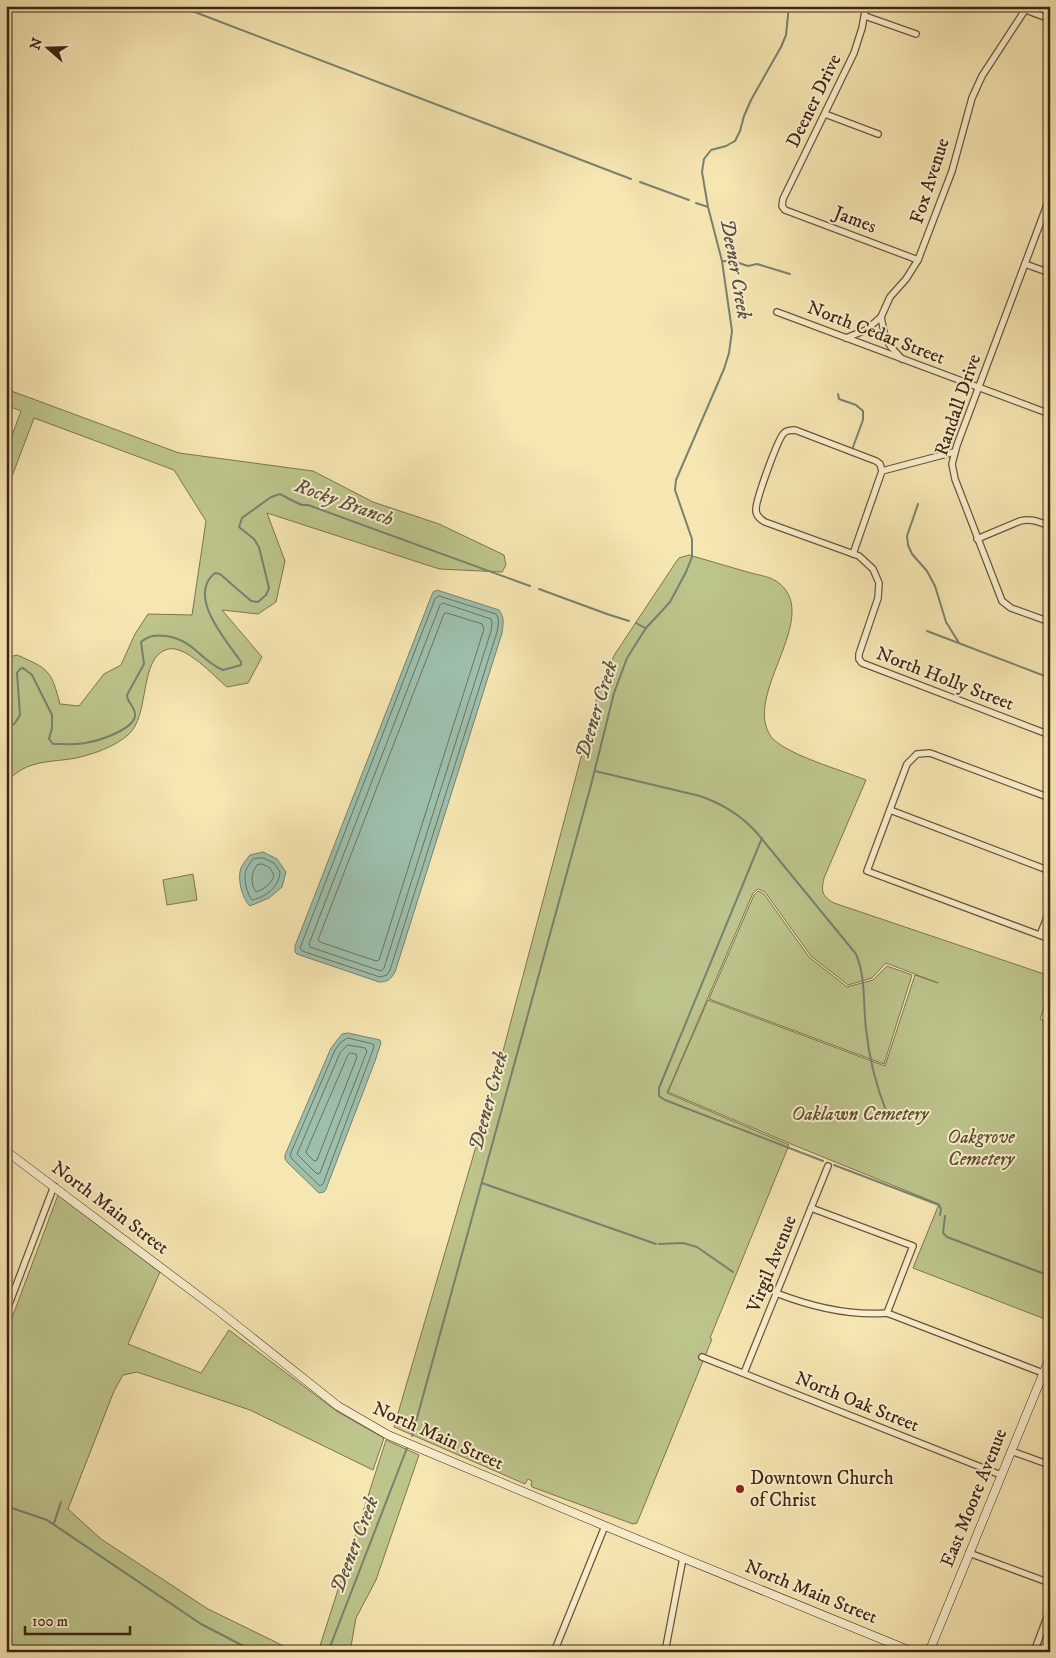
<svg xmlns="http://www.w3.org/2000/svg" width="1056" height="1658" font-family="'IM FELL DW Pica',serif">
	<rect width="100%" height="100%" fill="#f6e6b2"/>
	<filter id="stains"><feTurbulence type="fractalNoise" baseFrequency=".004" numOctaves="4"/><feColorMatrix values="0 0 0 0 .2 0 0 0 0 .09 0 0 0 0 .02 0 0 0 .5 -.17"/></filter>
	<radialGradient id="worn" r=".72"><stop offset=".6" stop-color="#630" stop-opacity="0"/><stop offset="1" stop-color="#630" stop-opacity=".3"/></radialGradient>
	<g fill="#bdc48c" stroke="#7e7450">
		<path d="M 6,389 L 179,453 L 313,471 L 373,502 L 439,524 L 504,555 L 506,565 L 502,572 L 440,569 L 430,566 L 267,513 L 285,561 L 276,602 L 258,614 L 222,610 L 262,657 L 248,683 L 227,687 C 214,676 186,645 168,649 C 138,657 151,715 128,735 C 114,747 94,754 76,758 C 49,763 26,759 6,783 L 6,658 L 17,655 C 49,669 51,670 60,704 L 79,706 L 104,674 L 121,665 L 135,634 L 148,614 L 192,615 L 206,521 L 174,470 L 34,418 L 6,492 L 6,452 L 21,411 L 6,405 Z"/>
		<path d="M 689,555 C 710,561 730,567 751,573 C 759,575 770,577 776,581 C 823,612 750,686 767,729 C 769,733 770,736 773,739 C 791,756 841,770 866,780 L 824,878 C 821,892 822,896 834,903 L 1050,976 L 1050,990 L 1040,1019 L 1050,1023 L 1050,1321 L 913,1268 L 939,1204 L 791,1144 L 668,1092 L 708,1000 L 885,1066 L 915,975 L 938,983 L 886,963 L 872,978 L 848,985 L 811,956 L 765,892 L 758,889 L 753,893 L 667,1093 L 789,1145 L 710,1338 L 712,1339 L 637,1523 L 633,1524 L 532,1487 L 531,1485 L 532,1481 L 528,1479 L 525,1484 L 394,1427 L 494,1085 L 601,682 L 615,654 L 676,562 L 679,558 Z"/>
		<polygon points="193,874 197,900 167,905 163,880"/>
		<polygon points="758,891 764,894 809,957 847,987 873,980 887,966 912,975 884,1064 709,999 754,895"/>
		<polygon points="58,1195 160,1272 128,1344 201,1373 229,1330 338,1412 384,1438 373,1470 250,1410 137,1372 123,1375 114,1391 68,1509 101,1539 208,1609 296,1652 6,1652 6,1334"/>
		<polygon points="386,1440 419,1455 376,1580 356,1618 350,1652 318,1652"/>
	</g>
	<g fill="#9dc0ad" stroke="#77826f">
		<path d="M 437,590 L 499,610 C 505,618 503,624 502,633 L 395,972 C 391,979 388,982 379,982 L 297,954 L 295,952 L 295,946 L 431,597 L 433,592 Z"/>
		<path d="M 263,852 L 277,859 L 286,872 L 282,887 L 269,898 L 250,906 C 242,899 237,878 241,868 C 243,863 247,859 250,855 Z"/>
		<polygon points="348,1033 380,1040 381,1043 375,1061 326,1189 324,1192 319,1193 288,1163 285,1159 285,1155 331,1048 342,1034"/>
	</g>
	<g fill="none" stroke-linecap="round" stroke-linejoin="round">
		<g stroke="#6e7260" stroke-width="1">
			<path d="M 439,596 L 496,614 C 500,619 498,626 497,632 L 390,970 L 387,975 L 380,977 L 305,952 L 301,950 L 300,948 L 435,599 Z"/>
			<polygon points="443,603 491,619 492,622 491,631 384,968 381,971 310,947 309,944 440,605"/>
			<polygon points="447,613 482,624 484,629 379,960 376,961 320,942 318,940 444,614"/>
			<path d="M 263,858 L 274,863 L 280,872 C 279,887 266,897 252,900 C 247,894 243,879 246,870 C 247,867 251,862 253,859 Z"/>
			<path d="M 262,864 L 270,868 L 274,875 C 272,884 264,889 256,892 C 250,883 251,873 257,865 Z"/>
			<polygon points="348,1038 373,1044 374,1047 323,1184 320,1186 292,1159 290,1155 335,1050 340,1043"/>
			<polygon points="348,1045 365,1048 367,1051 320,1173 317,1174 297,1154 340,1053"/>
			<polygon points="350,1053 356,1054 357,1057 317,1160 314,1161 307,1154 306,1152 347,1057"/>
		</g>
		<g stroke="#77826f" stroke-width="2">
			<polyline points="179,6 631,179"/>
			<polyline points="640,182 689,200"/>
			<polyline points="696,203 708,207"/>
			<polyline points="722,261 736,262 748,266 757,264 790,274"/>
			<polyline points="838,394 839,399 856,405 863,411 863,420 853,447"/>
			<polyline points="918,504 907,536 908,545 912,554 927,571 935,586 946,622 959,643"/>
			<polyline points="539,589 607,614 629,621"/>
			<polyline points="636,623 645,628"/>
			<polyline points="927,631 1050,678"/>
			<path d="M 6,730 L 15,723 L 20,715 L 17,673 L 20,669 L 23,668 L 32,675 L 52,715 L 52,728 L 49,739 L 53,744 C 63,744 75,745 85,743 C 98,741 133,730 135,716 C 136,707 127,703 127,695 L 144,664 L 141,642 C 149,635 157,635 166,636 C 194,640 201,661 223,670 L 241,665 L 241,662 C 227,641 186,596 215,573 L 220,574 L 251,601 L 258,602 L 266,595 L 269,588 L 259,547 L 254,539 L 239,527 L 242,518 L 271,497 L 280,494 L 291,500 L 302,505 L 308,505 L 530,586"/>
			<path d="M 595,771 L 700,796 C 723,804 741,815 757,833 L 856,954 C 866,978 863,1004 866,1029 C 869,1058 876,1085 886,1111"/>
			<polyline points="762,838 659,1088 659,1096 665,1100 823,1161"/>
			<polyline points="834,1165 939,1205 941,1209 940,1215"/>
			<polyline points="482,1183 656,1244"/>
			<polyline points="945,1216 943,1233 947,1237 1050,1276"/>
			<polyline points="659,1244 683,1243 697,1247 733,1272"/>
			<polyline points="412,1436 591,785 614,693 627,658 646,628 670,602 686,572 692,557 692,539 675,490 676,480 724,369 729,353 732,331 722,261 708,207 702,172 704,159 711,150 726,146 735,141 740,131 744,116 751,100 781,47 786,35 789,6"/>
			<polyline points="6,1506 47,1520 201,1624 255,1652"/>
			<polyline points="54,1523 61,1502"/>
			<polyline points="101,1652 103,1648 113,1652"/>
			<polyline points="328,1652 407,1448"/>
		</g>
		<defs>
			<g id="street">
				<polyline points="866,6 862,28 854,53 783,199 782,206 785,210 918,260"/>
				<polyline points="1015,6 1050,19"/>
				<polyline points="865,16 916,34"/>
				<polyline points="825,114 878,134"/>
				<polyline points="1050,197 957,445 952,464 955,479 1002,601 1011,608 1050,622"/>
				<polyline points="1025,264 1050,273"/>
				<polyline points="777,312 1050,414"/>
				<polyline points="846,338 866,330 881,317"/>
				<polyline points="902,359 891,347 885,337 881,317 890,297 906,279 918,260 952,171 972,98 982,76 1025,10"/>
				<path d="M 954,452 L 882,471 L 880,464 L 876,461 L 795,430 C 791,430 787,430 784,433 C 778,438 755,502 756,510 C 756,516 760,519 765,522 L 859,556 L 873,569 L 879,583 L 878,598 L 859,654 L 859,659 L 862,663 L 1050,735"/>
				<path d="M 977,539 L 1020,521 C 1031,518 1039,522 1050,526"/>
				<polyline points="853,554 882,471"/>
				<polyline points="1050,798 930,753 917,754 907,764 867,871 1050,939"/>
				<polyline points="890,810 1050,871"/>
				<polyline points="1040,935 1050,910"/>
				<polyline points="811,1208 913,1246 887,1313"/>
				<path d="M 776,1293 C 812,1307 849,1316 887,1313 L 1043,1373"/>
				<polyline points="6,1312 54,1186"/>
				<polyline points="702,1357 1001,1475"/>
				<polyline points="744,1373 828,1166"/>
				<polyline points="1011,1451 1050,1465"/>
				<polyline points="969,1553 1050,1583"/>
				<polyline points="554,1652 605,1526"/>
				<polyline points="665,1652 683,1558"/>
				<polyline points="1034,1652 1050,1609"/>
			</g>
			<g id="secondary">
				<polyline points="6,1151 220,1312 338,1406 388,1435 605,1526 913,1652"/>
				<polyline points="929,1652 1050,1357"/>
			</g>
		</defs>
		<use href="#street" stroke="#6d553b" stroke-width="8"/>
		<use href="#secondary" stroke="#3f2513" stroke-width="9"/>
		<use href="#street" stroke="#f9efcd" stroke-width="5.5"/>
		<use href="#secondary" stroke="#f9efcd" stroke-width="8"/>
	</g>
	<circle fill="#8f2418" stroke="#f9efcd" stroke-width="2" cx="740" cy="1489" r="5"/>
	<g text-anchor="middle" dominant-baseline="central" stroke-width="4" stroke-linejoin="round" paint-order="stroke">
		<g font-size="19" fill="#3f2513" stroke="#f9efcd">
			<text transform="translate(814 101) rotate(-64)">Deener Drive</text>
			<text transform="translate(930 181) rotate(-72)">Fox Avenue</text>
			<text transform="translate(855 220) rotate(21)">James</text>
			<text transform="translate(876 333) rotate(21)">North Cedar Street</text>
			<text transform="translate(958 405) rotate(-71)">Randall Drive</text>
			<text transform="translate(945 679) rotate(21)">North Holly Street</text>
			<text transform="translate(110 1208) rotate(37)">North Main Street</text>
			<text transform="translate(772 1264) rotate(-68)">Virgil Avenue</text>
			<text transform="translate(857 1402) rotate(22)">North Oak Street</text>
			<text transform="translate(438 1436) rotate(24)">North Main Street</text>
			<text transform="translate(974 1498) rotate(-68)">East Moore Avenue</text>
			<text transform="translate(811 1592) rotate(22)">North Main Street</text>
		</g>
		<g font-size="19" font-style="italic" fill="#5e4d31" stroke="#f9efcd">
			<text x="860" y="1114">Oaklawn Cemetery</text>
			<text x="981" y="1137">Oakgrove<tspan x="981" dy="22">Cemetery</tspan></text>
		</g>
		<g font-size="19" fill="#3f2513" stroke="#f9efcd" text-anchor="start">
			<text x="750" y="1478">Downtown Church<tspan x="750" dy="22">of Christ</tspan></text>
		</g>
		<g font-size="20" font-style="italic" fill="#5b5441" stroke="#f9efcd">
			<text transform="translate(735 269) rotate(80)">Deener Creek</text>
			<text transform="translate(344 503) rotate(20)">Rocky Branch</text>
			<text transform="translate(597 710) rotate(-73)">Deener Creek</text>
			<text transform="translate(489 1101) rotate(-75)">Deener Creek</text>
			<text transform="translate(355 1545) rotate(-69)">Deener Creek</text>
		</g>
	</g>
	<rect width="1056" height="1658" fill="none" stroke="#f6e6b2" stroke-width="25"/>
	<rect x="8" y="8" width="1041" height="1643" fill="none" stroke="#3f2513" stroke-width="2.5"/>
	<rect x="12" y="12" width="1031" height="1633" fill="none" stroke="#3f2513"/>
	<g transform="translate(48 48) rotate(290)" stroke="#f9efcd" stroke-width="4" paint-order="stroke">
	<path d="M0-4L9 19L0 12L-9 19Z" fill="#3f2513"/>
	<text y="-8" font-size="14" font-weight="bold" text-anchor="middle" fill="#3f2513">N</text>
	</g>
	<path d="M25 1626v8h105v-8" fill="none" stroke="#3f2513" stroke-width="2.5"/>
	<text x="32" y="1626" font-size="15" fill="#3f2513" stroke="#f9efcd" stroke-width="4" paint-order="stroke">100 m</text>
	<rect width="100%" height="100%" filter="url(#stains)"/>
	<rect width="100%" height="100%" fill="url(#worn)"/>
</svg>
